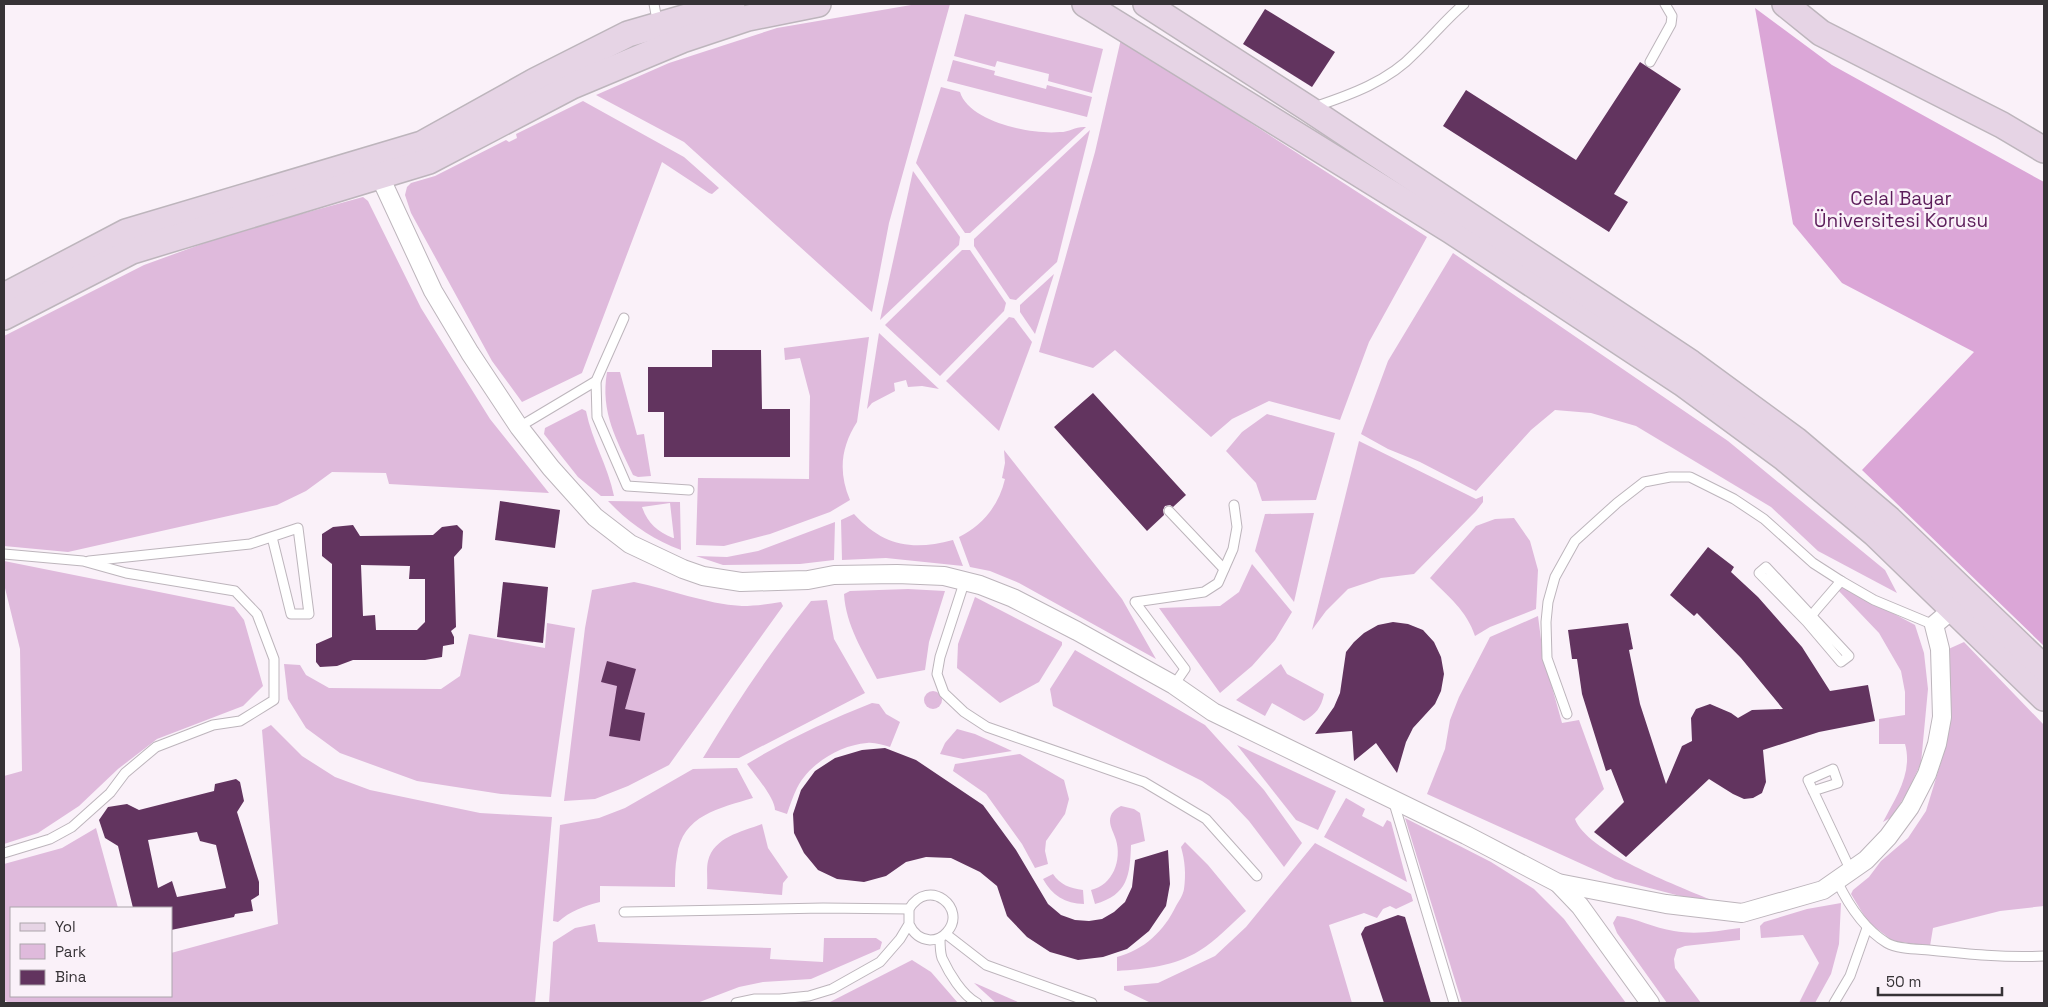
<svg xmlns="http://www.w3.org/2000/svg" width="2048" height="1007" font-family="'Space Grotesk',sans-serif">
	<rect width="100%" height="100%" fill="#faf1f9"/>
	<g fill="#dfbadc" fill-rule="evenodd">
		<polygon points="917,4 950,4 889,223 872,312 684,142 596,95 669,63 777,28"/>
		<polygon points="965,14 1103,49 1092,93 1048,81 1049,74 997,61 995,67 954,56"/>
		<polygon points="1121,39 1427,237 1369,342 1340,420 1269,401 1232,419 1211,437 1115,350 1093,368 1039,352 1095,152"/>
		<polygon points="953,60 995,71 994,75 1046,89 1047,85 1092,97 1087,117 947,81"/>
		<path d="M 941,87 L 960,92 C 969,122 1032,135 1060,132 C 1070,132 1076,126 1086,127 L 970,233 L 965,233 L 916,163 Z"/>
		<polygon points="583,101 684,157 719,188 712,194 709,193 662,162 582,373 522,402 492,361 411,213 405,195 407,187 411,183 435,176 506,140 509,142 517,138 516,134"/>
		<polygon points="1090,130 1057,262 1016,300 1010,299 974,246 974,239"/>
		<polygon points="913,171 960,237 959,245 880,320"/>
		<polygon points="363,197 368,201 421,308 490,419 549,493 389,484 386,473 332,472 306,491 277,505 68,552 4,546 4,336 144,265 232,233"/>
		<polygon points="962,250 970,250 1006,303 1004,311 940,376 885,325"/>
		<polygon points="1453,253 1728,441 1885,570 1897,593 1818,551 1771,507 1636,426 1591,413 1555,410 1531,430 1476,491 1420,462 1388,449 1361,434 1388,361"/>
		<polygon points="1054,274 1035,334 1020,312 1020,305"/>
		<polygon points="1009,317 1014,318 1032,342 999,431 946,381"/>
		<polygon points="879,333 939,389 922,386 908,387 906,380 894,383 895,391 872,403 867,409"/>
		<path d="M 869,337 L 857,422 C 841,447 838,472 850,500 L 830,512 L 770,534 L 724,546 L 696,545 L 698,478 L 809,479 L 810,396 L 800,358 L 785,360 L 784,348 Z"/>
		<path d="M 607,372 L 620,372 L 637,435 L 644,434 L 651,476 L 638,477 L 633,475 C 617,440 600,413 607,372 Z"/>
		<path d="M 582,409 L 586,411 C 592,441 608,466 614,496 L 601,496 L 578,477 L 544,434 L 545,428 Z"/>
		<polygon points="1267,414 1335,433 1316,500 1262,501 1256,483 1226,451 1242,432"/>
		<polygon points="1359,441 1476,499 1483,496 1483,502 1476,511 1414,574 1381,578 1348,589 1326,611 1312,630"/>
		<path d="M 1004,450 L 1122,599 L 1156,659 L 1019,583 L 990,571 L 970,567 L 959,537 C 983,525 999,505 1005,479 L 1002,478 L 1005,463 Z"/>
		<path d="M 608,501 L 680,502 L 681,550 C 652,539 630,524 608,501 ZM 670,503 L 674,538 L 673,538 C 657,531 648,524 642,507 Z"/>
		<polygon points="1314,513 1294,602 1255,551 1265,514"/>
		<path d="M 854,514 C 883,546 912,551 953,540 L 963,566 L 886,558 L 842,560 L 841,520 Z"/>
		<path d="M 1514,518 L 1530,541 L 1538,570 L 1536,609 L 1490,627 L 1475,636 C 1467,611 1448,596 1430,578 L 1476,526 L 1495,519 Z"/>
		<polygon points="835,522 834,560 800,564 723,565 696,556 727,557 758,551"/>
		<polygon points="4,561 234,607 244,620 263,686 243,706 157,739 118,769 79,806 38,833 4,844 4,776 22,771 20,649 4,584"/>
		<polygon points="1252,564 1292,612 1275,640 1252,666 1220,693 1159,608 1220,606 1239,592"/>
		<path d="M 634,582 C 670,589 705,604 742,606 C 755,606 768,604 781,602 L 783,606 L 669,765 L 628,786 L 595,799 L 564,801 L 585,628 L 592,590 Z"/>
		<path d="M 1842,586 L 1915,625 L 1924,653 L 1928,689 L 1921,763 L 1908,791 L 1892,817 L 1883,822 C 1896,797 1913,773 1905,744 L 1879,744 L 1879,719 L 1905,715 L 1905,692 L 1901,671 L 1879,633 L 1838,590 Z"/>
		<path d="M 908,589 L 945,591 L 929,642 L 925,670 L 877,679 C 863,651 846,626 844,594 L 850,591 Z"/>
		<polygon points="975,597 1062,642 1062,645 1039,682 1000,703 957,668 958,644"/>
		<path d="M 827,600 L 834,639 L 865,693 L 739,758 L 703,758 C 736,703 771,651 811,601 Z"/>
		<path d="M 1538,616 L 1543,655 L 1562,723 L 1579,720 L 1604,789 L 1575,819 C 1586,851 1678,886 1709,899 L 1707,903 L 1615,879 L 1427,794 L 1445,749 L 1450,720 L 1459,697 L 1490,637 Z"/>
		<polygon points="547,623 575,628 551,797 501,794 417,781 340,753 306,728 288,699 284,664 300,665 306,675 329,688 441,689 460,676 469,634 545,648"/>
		<polygon points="1964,642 2044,725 2044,906 2000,911 1933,928 1930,946 1893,941 1868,922 1851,894 1853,890 1869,877 1881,861 1908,838 1926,811 1944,752 1949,721 1944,651"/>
		<polygon points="1075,650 1205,725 1264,790 1302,843 1284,867 1249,821 1229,800 1202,781 1053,706 1050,689"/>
		<path d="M 1281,664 L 1287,674 L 1324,694 C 1321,708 1316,714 1304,721 L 1272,703 L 1265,716 L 1236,700 Z"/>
		<circle cx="933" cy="700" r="9"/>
		<path d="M 872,703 L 879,704 L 886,714 L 900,722 L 890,747 C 883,745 874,742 867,743 C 840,745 809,764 797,788 C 793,796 790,805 787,814 L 775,810 C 775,798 755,775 747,764 C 786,740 829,720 872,703 Z"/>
		<polygon points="271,725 302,756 335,777 370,790 480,813 552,817 535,1003 9,1003 4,1000 4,864 62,848 96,828 118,908 11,908 11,996 171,996 171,953 278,924 262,730"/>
		<polygon points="957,729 975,734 1012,751 963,759 940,754 945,743"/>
		<polygon points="1237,745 1336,791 1318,830 1296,820"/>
		<polygon points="1020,754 1064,780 1069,799 1065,814 1046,841 1045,851 1048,864 1035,868 1022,844 986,794 953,771 955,764"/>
		<path d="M 737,768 L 753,798 C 720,808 682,815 677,856 C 675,866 675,877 675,887 L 600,886 L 600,902 C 584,906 570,911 558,922 L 553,921 L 560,825 L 599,818 L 625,808 L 693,769 Z"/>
		<polygon points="1346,798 1365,809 1362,816 1383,827 1387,820 1391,822 1407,882 1324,837"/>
		<path d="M 1121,806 L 1134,809 L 1140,813 L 1145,841 L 1131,845 C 1130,875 1128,895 1095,904 L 1091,890 C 1113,885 1122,860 1116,840 C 1114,833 1110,827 1110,821 C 1110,813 1115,809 1121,806 Z"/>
		<polygon points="1405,818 1491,862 1534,889 1564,919 1626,1003 1462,1003"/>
		<path d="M 762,824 L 768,848 L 788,877 L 783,883 L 782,895 L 707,889 C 708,880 706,870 708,861 C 714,837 741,832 762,824 Z"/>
		<path d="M 1185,842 L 1208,865 L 1246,911 C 1231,924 1217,940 1199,951 C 1175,966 1145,969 1117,971 L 1117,957 C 1144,950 1164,931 1176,906 C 1179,901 1183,895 1184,889 C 1186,874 1185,861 1181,847 Z"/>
		<polygon points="1315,843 1411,894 1413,901 1396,909 1390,906 1383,909 1377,918 1364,913 1329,925 1352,1003 1151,1003 1124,990 1124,986 1158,983 1215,956 1246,927"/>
		<path d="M 1053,874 C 1060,885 1070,888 1083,890 L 1084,904 C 1065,904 1052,895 1043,879 Z"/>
		<polygon points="1841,903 1839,944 1831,974 1815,1003 1799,1003 1819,963 1803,935 1761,938 1760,926 1764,922 1807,909"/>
		<path d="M 1617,916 C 1636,918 1654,928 1674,931 C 1696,935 1718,931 1740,928 L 1740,940 L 1685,946 L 1677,949 L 1674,959 L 1675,968 L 1701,1003 L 1667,1003 L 1617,933 L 1613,923 Z"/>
		<polygon points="595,924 598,942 771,948 770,959 823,962 824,938 876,938 882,942 880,949 811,979 763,982 739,987 697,1003 549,1003 553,942 575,928"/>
		<polygon points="912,960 931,972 958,1003 828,1003"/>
		<polygon points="974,983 977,984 1020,1003 996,1003"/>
	</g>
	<polygon fill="#dba6d7" points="1755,8 1832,65 2044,182 2044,646 1862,470 1974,352 1842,283 1793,224"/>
	<g fill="#62345f" fill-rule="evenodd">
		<polygon points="1265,9 1335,52 1312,87 1243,44"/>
		<polygon points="1640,62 1681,89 1614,194 1628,202 1609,232 1443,126 1466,90 1576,160"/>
		<polygon points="712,350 761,350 762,409 790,409 790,457 664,457 664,412 648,412 648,367 712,367"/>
		<polygon points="1093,393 1186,495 1173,507 1170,505 1165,506 1163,510 1164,515 1147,531 1054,427"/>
		<polygon points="500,501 560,510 555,548 495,540"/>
		<path d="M 353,525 L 360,536 L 433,535 L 442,527 L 457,525 L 463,531 L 462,548 L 454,557 L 456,627 L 451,631 L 454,637 L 454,644 L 443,646 L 442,657 L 425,660 L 353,660 L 337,666 L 320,667 L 316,662 L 316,644 L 332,637 L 332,564 L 322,556 L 322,534 L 333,527 ZM 361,565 L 410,566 L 409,579 L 425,579 L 425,622 L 417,630 L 376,630 L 375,615 L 363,616 Z"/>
		<polygon points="1708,547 1734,567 1731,572 1758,597 1802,647 1830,691 1868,685 1875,721 1819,732 1763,750 1766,782 1762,793 1753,798 1744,799 1733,794 1709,779 1626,857 1594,832 1624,802 1611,769 1606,771 1582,694 1577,659 1572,659 1568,630 1628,623 1633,649 1629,650 1640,704 1666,784 1682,746 1692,741 1691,718 1696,709 1710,704 1731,713 1738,718 1752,710 1783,709 1741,658 1697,613 1694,616 1670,595"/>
		<polygon points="503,582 548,587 543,643 497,637"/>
		<polygon points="1393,622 1408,624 1423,630 1434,642 1441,657 1444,674 1441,691 1435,704 1413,728 1406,742 1397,773 1376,743 1354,761 1352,731 1315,734 1334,707 1340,693 1346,652 1354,642 1364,633 1378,625"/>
		<polygon points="607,661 636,669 625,709 645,713 640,741 609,736 617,686 601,682"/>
		<polygon points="885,748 916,760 983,805 1016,850 1048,904 1061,915 1075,920 1089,921 1102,919 1114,912 1125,902 1132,887 1135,860 1168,850 1170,884 1166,906 1149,931 1127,949 1103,957 1078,960 1050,952 1027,937 1007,916 997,886 980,872 951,858 926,857 906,862 886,876 864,882 837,879 818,870 804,853 794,833 793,814 801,790 815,771 835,758 862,750"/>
		<path d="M 236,779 L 240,782 L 244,801 L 237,812 L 259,882 L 259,895 L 251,900 L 253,911 L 235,914 L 234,917 L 171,930 L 171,908 L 133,908 L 118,846 L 105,838 L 99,820 L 108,807 L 127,804 L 139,810 L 214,791 L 215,784 ZM 197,832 L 200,841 L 216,845 L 226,888 L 177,897 L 172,881 L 158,888 L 148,840 Z"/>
		<polygon points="1398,915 1405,917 1431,1003 1384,1003 1361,934 1365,927"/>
	</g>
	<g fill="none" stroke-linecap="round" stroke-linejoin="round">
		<defs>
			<g id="lane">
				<polyline points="654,4 658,25"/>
				<polyline points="1650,62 1671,24 1672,16 1665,4"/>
				<path d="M 1314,107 C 1350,95 1389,81 1415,53 C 1432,37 1446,19 1464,4"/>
				<polyline points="596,381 597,417 627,486 689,490"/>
				<polyline points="519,427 596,381 624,318"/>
				<polyline points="1169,511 1224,569"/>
				<polyline points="4,554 83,561 126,573 235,591 257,614 274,659 274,700 240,721 213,725 156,747 125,773 110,793 72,827 50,839 4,853"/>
				<polyline points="89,561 250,544 298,528 309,614 291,614 272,537"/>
				<polyline points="965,580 940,657 937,674 944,693 964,712 987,727 1144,782 1206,819 1257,876"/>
				<polyline points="1807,622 1759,573 1766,567 1849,656 1841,662 1807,622 1816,610 1841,581"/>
				<polyline points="1174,685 1185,669 1135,602 1204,592 1218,583 1233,549 1237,527 1234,505"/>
				<polyline points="1567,714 1547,658 1546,622 1548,602 1555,577 1575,541 1617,503 1644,482 1670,477 1690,477 1734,499 1764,519 1813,563 1841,581 1874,600 1934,625"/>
				<polyline points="1813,791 1838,783 1833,769 1808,780 1851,871"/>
				<polyline points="1393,800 1454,1003"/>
				<path d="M 1837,881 C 1848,904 1864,929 1887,943 C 1897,949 1916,949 1929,950 C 1967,954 2006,958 2044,956"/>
				<polyline points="624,912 823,908 909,909"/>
				<polyline points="946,934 986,965 1092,1003"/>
				<path d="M 940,938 C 940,944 940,952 942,958 C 949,973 962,995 977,1003"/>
				<path d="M 736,1003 L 755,999 L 780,999 L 809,996 L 832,989 L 880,962 L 900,939 L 909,924 L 909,909 C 929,876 968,909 947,932 C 943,937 936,940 930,940 C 919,939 913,933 909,924"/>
				<polyline points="1834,1003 1850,976 1867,928"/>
			</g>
			<g id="street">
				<polyline points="375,166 433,291 470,353 519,427 551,468 595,517 630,544 683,569 703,576 741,582 808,580 834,575 897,574 944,576 980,585 1013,598 1077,631 1174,685 1213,712 1466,835 1558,883 1666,904 1742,913 1823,890 1866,860 1888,837 1910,807 1927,774 1937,744 1942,717 1940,649 1934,625 1960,603"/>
				<polyline points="1558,883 1580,906 1650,1003"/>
			</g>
			<g id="secondary">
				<polyline points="1085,4 1450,230 1682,383 1784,458 1875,534 2044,698"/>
				<polyline points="1146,4 1309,109 1691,363 1796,440 1889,519 2044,668"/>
				<polyline points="1785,4 1821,33 2002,125 2044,150"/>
				<polyline points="4,296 126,232 422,144 535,81 628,34 732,4"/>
				<polyline points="4,317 132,251 429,161 572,86 682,40 748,18 818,4"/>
			</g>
		</defs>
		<use href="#lane" stroke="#bdb5bc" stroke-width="11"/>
		<use href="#street" stroke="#bdb5bc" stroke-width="20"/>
		<use href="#secondary" stroke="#bdb5bc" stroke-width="28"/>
		<use href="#lane" stroke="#fff" stroke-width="9"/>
		<use href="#street" stroke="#fff" stroke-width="18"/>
		<use href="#secondary" stroke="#e6d4e5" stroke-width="25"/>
	</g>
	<g text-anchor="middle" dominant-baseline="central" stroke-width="5" stroke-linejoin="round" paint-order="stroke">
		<g font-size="19" fill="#5c1d5a" stroke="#faf1f9">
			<text x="1901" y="198">Celal Bayar<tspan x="1901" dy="22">Üniversitesi Korusu</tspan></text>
		</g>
	</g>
	<rect width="2048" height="1007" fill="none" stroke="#363236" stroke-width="10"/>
	<rect x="10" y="907" width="162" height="90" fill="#faf1f9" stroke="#aca5ab"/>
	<rect x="20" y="923" width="25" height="8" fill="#e6d4e5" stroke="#aca5ab"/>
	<text x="55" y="932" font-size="15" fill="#363236">Yol</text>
	<rect x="20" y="944" width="25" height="15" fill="#dfbadc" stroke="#aca5ab"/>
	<text x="55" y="957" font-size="15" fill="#363236">Park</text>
	<rect x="20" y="970" width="25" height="15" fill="#62345f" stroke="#aca5ab"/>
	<text x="55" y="982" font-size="15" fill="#363236">Bina</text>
	<path d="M1878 987v8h124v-8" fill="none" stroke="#363236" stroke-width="2.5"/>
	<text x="1886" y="987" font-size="15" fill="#363236" stroke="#faf1f9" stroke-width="4" paint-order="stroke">50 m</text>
</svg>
